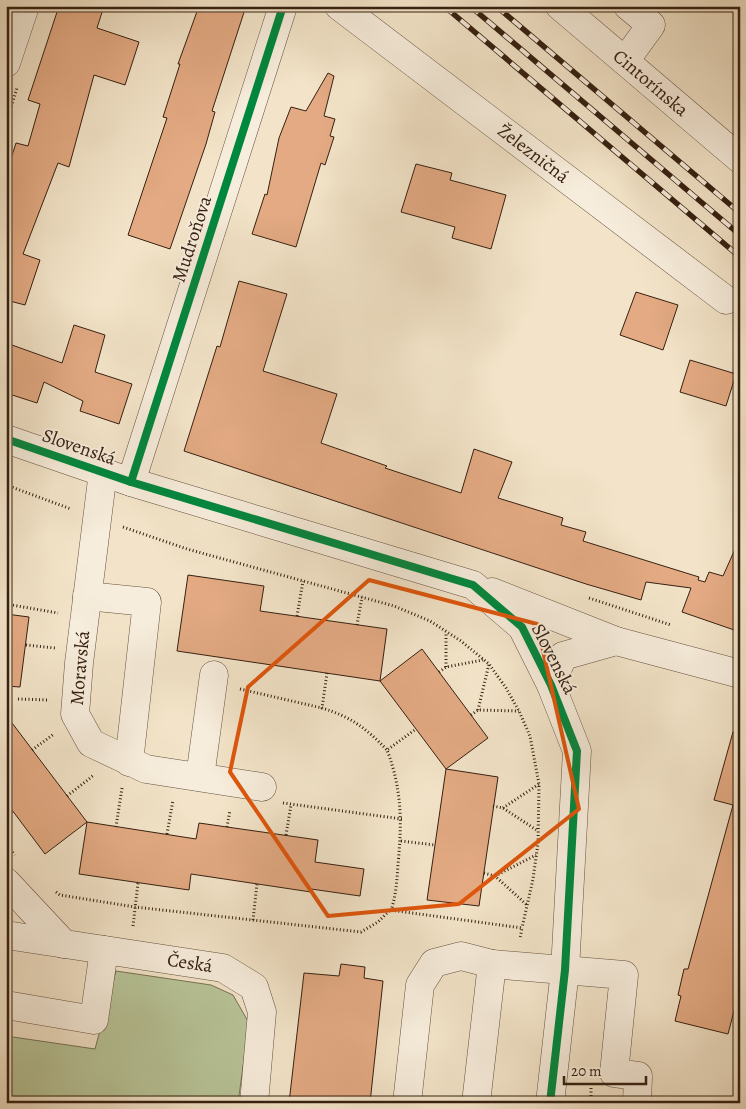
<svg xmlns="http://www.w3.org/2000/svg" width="746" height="1109" font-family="Alegreya,serif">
	<rect width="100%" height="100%" fill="#f3e4c9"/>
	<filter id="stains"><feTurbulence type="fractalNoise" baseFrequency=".004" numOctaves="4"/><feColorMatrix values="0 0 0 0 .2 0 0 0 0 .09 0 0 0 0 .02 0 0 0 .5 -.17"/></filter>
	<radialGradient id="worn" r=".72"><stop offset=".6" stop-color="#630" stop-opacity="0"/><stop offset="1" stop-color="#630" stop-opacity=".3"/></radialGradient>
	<polygon fill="#b8c599" stroke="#777255" points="116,971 211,985 233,995 249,1023 238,1103 6,1103 6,1036 95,1049"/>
	<g fill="#e3aa83" stroke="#362011">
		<polygon points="59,6 104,6 97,28 139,42 125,85 94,75 69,167 58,163 23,254 40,260 25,305 6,300 6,174 16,143 28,146 40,104 28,100"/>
		<polygon points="199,6 246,6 212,111 215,112 206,144 170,249 128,235 167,118 163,117 180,64 178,64"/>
		<polygon points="328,73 334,76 324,116 335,119 330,136 334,137 325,165 321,163 296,247 252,234 265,194 267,195 279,138 291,107 306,111"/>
		<polygon points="416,164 452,173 450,180 506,195 491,249 452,238 455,227 401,212"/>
		<polygon points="239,281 287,294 263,371 337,394 321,443 387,466 385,468 461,493 474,449 512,462 498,498 563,518 561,525 586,532 583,541 699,577 698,580 705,582 709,572 723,576 740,538 740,632 682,612 691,588 646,582 641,600 586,584 184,451 217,346 220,347"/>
		<polygon points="636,292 678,305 663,350 620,335"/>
		<polygon points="74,325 105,335 95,372 132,384 119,424 80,411 83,401 44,382 37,403 6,393 6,363 12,345 62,363"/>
		<polygon points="690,360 736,374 726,406 680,392"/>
		<polygon points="188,575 264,586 260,611 387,629 380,681 177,651"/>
		<polygon points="6,614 29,617 20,687 6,686"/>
		<polygon points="422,649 488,738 446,769 380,681"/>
		<polygon points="6,715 87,822 45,854 6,802"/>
		<polygon points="733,732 740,733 740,988 728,1034 675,1021 681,996 678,995 684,969 688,969 733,805 714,800"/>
		<polygon points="446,769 498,777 479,906 427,900"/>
		<polygon points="87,822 196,839 199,823 318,840 315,862 364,869 360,896 311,889 311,892 191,874 189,890 79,874"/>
		<polygon points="341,964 365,967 364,978 383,981 370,1103 289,1103 304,973 339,976"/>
	</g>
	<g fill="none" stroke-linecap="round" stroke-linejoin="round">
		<defs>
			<g id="minor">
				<path id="s1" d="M 339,6 L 726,300"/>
				<path id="s2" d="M 560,6 L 740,159"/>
				<polyline points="625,61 651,25 628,6"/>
				<polyline points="6,63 25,6"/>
				<polyline points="6,439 131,482 473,585 522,627 551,685 577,751 565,970 550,1103"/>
				<polyline points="103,472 79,663 75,714 91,743 146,769 262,787"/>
				<polyline points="131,482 283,6"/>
				<polyline points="492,592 616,641 740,674"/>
				<polyline points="87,596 147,602 129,762"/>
				<polyline points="551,685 563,656 616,641"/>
				<polyline points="200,777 214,675"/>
				<polyline points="6,882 64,944"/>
				<path id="s3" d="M 6,935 L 223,968 L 254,987 L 262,1012 L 254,1103"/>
				<polyline points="6,1005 94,1020 104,950"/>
				<polyline points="407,1103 420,985 434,963 461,956 492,964 624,975 614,1073 638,1076 637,1103"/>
				<polyline points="476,1103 492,964"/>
			</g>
		</defs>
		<use href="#minor" stroke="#65513f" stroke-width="29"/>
		<g stroke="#362011" stroke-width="3" stroke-dasharray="1 2.5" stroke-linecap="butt">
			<polyline points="6,123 17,88"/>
			<polyline points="6,485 71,509"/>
			<polyline points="123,527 187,549 394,606 430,621 461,641 489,664 506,688 519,711 530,736 539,784 538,843 533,879 522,928"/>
			<polyline points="589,598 671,625"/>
			<polyline points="6,604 58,613"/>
			<polyline points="297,616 303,581"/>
			<polyline points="357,625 362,597"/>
			<polyline points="26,645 55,648"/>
			<polyline points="446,667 446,632"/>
			<polyline points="439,672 446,667 483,660"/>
			<path d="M 327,673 L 322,708 C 351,717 366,728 387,750"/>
			<polyline points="240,689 322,708"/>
			<polyline points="18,699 49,700"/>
			<polyline points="478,710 489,664"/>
			<polyline points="471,715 478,710 519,711"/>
			<polyline points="32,750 54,734"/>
			<polyline points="67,796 94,775"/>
			<polyline points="283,803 402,819"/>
			<polyline points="493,806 503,808 538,831"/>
			<polyline points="503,808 539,784"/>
			<polyline points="6,816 13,811"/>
			<polyline points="116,827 122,788"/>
			<polyline points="227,827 230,810"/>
			<polyline points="167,834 173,800"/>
			<polyline points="286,835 291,805"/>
			<polyline points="401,841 435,845"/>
			<polyline points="6,844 15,855"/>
			<polyline points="484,873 495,876 527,905"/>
			<polyline points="495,876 536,855"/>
			<polyline points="56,892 60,895 135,907 361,932 378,922 390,910 522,928 520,939"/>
			<path d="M 391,911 C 396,895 397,880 398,864 C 402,823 402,789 387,750 L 416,729"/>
			<polyline points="253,920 257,884"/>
			<polyline points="133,926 138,883"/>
			<polyline points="591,1088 591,1103"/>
		</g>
		<use href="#minor" stroke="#f7eddc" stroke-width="28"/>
		<defs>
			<g id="rail">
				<polyline points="444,6 740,257"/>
				<polyline points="470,6 740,235"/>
				<polyline points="496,6 740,213"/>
			</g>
		</defs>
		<use href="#rail" stroke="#362011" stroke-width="5.5"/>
		<use href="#rail" stroke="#f7eddc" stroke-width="4" stroke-dasharray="11" stroke-linecap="butt"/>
		<defs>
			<g id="cycleway">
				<polyline points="6,439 131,482 473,585 522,627 551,685 577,751 565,970 550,1103"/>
				<polyline points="131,482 283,6"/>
			</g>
		</defs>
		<use href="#cycleway" stroke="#f7eddc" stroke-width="11"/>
		<use href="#cycleway" stroke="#00873e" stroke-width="8"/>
	</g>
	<path fill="none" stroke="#df560c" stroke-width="4" stroke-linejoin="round" d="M 369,580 L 537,624 L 579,809 L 459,904 L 328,916 L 230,772 L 248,687 Z"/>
	<g text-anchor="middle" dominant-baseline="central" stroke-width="4" stroke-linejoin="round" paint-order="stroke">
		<g font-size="19" fill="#362011" stroke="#f7eddc">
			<text stroke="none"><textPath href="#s2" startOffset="119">Cintorínska</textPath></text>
			<text stroke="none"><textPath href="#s1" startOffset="244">Železničná</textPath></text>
			<text transform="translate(192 239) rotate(-72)">Mudroňova</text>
			<text transform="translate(79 447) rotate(19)">Slovenská</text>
			<text transform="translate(554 659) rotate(63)">Slovenská</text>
			<text transform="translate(80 668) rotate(-85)">Moravská</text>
			<text stroke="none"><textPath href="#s3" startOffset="186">Česká</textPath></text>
		</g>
	</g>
	<rect width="746" height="1109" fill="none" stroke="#f3e4c9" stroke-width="25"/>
	<rect x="8" y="8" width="731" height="1094" fill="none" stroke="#362011" stroke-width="2.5"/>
	<rect x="12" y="12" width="721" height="1084" fill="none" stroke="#362011"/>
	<path d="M564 1076v8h82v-8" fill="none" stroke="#362011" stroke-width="2.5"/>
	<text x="571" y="1076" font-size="15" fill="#362011" stroke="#f7eddc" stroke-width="4" paint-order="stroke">20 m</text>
	<rect width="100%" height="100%" filter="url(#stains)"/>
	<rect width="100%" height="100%" fill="url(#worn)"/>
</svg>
